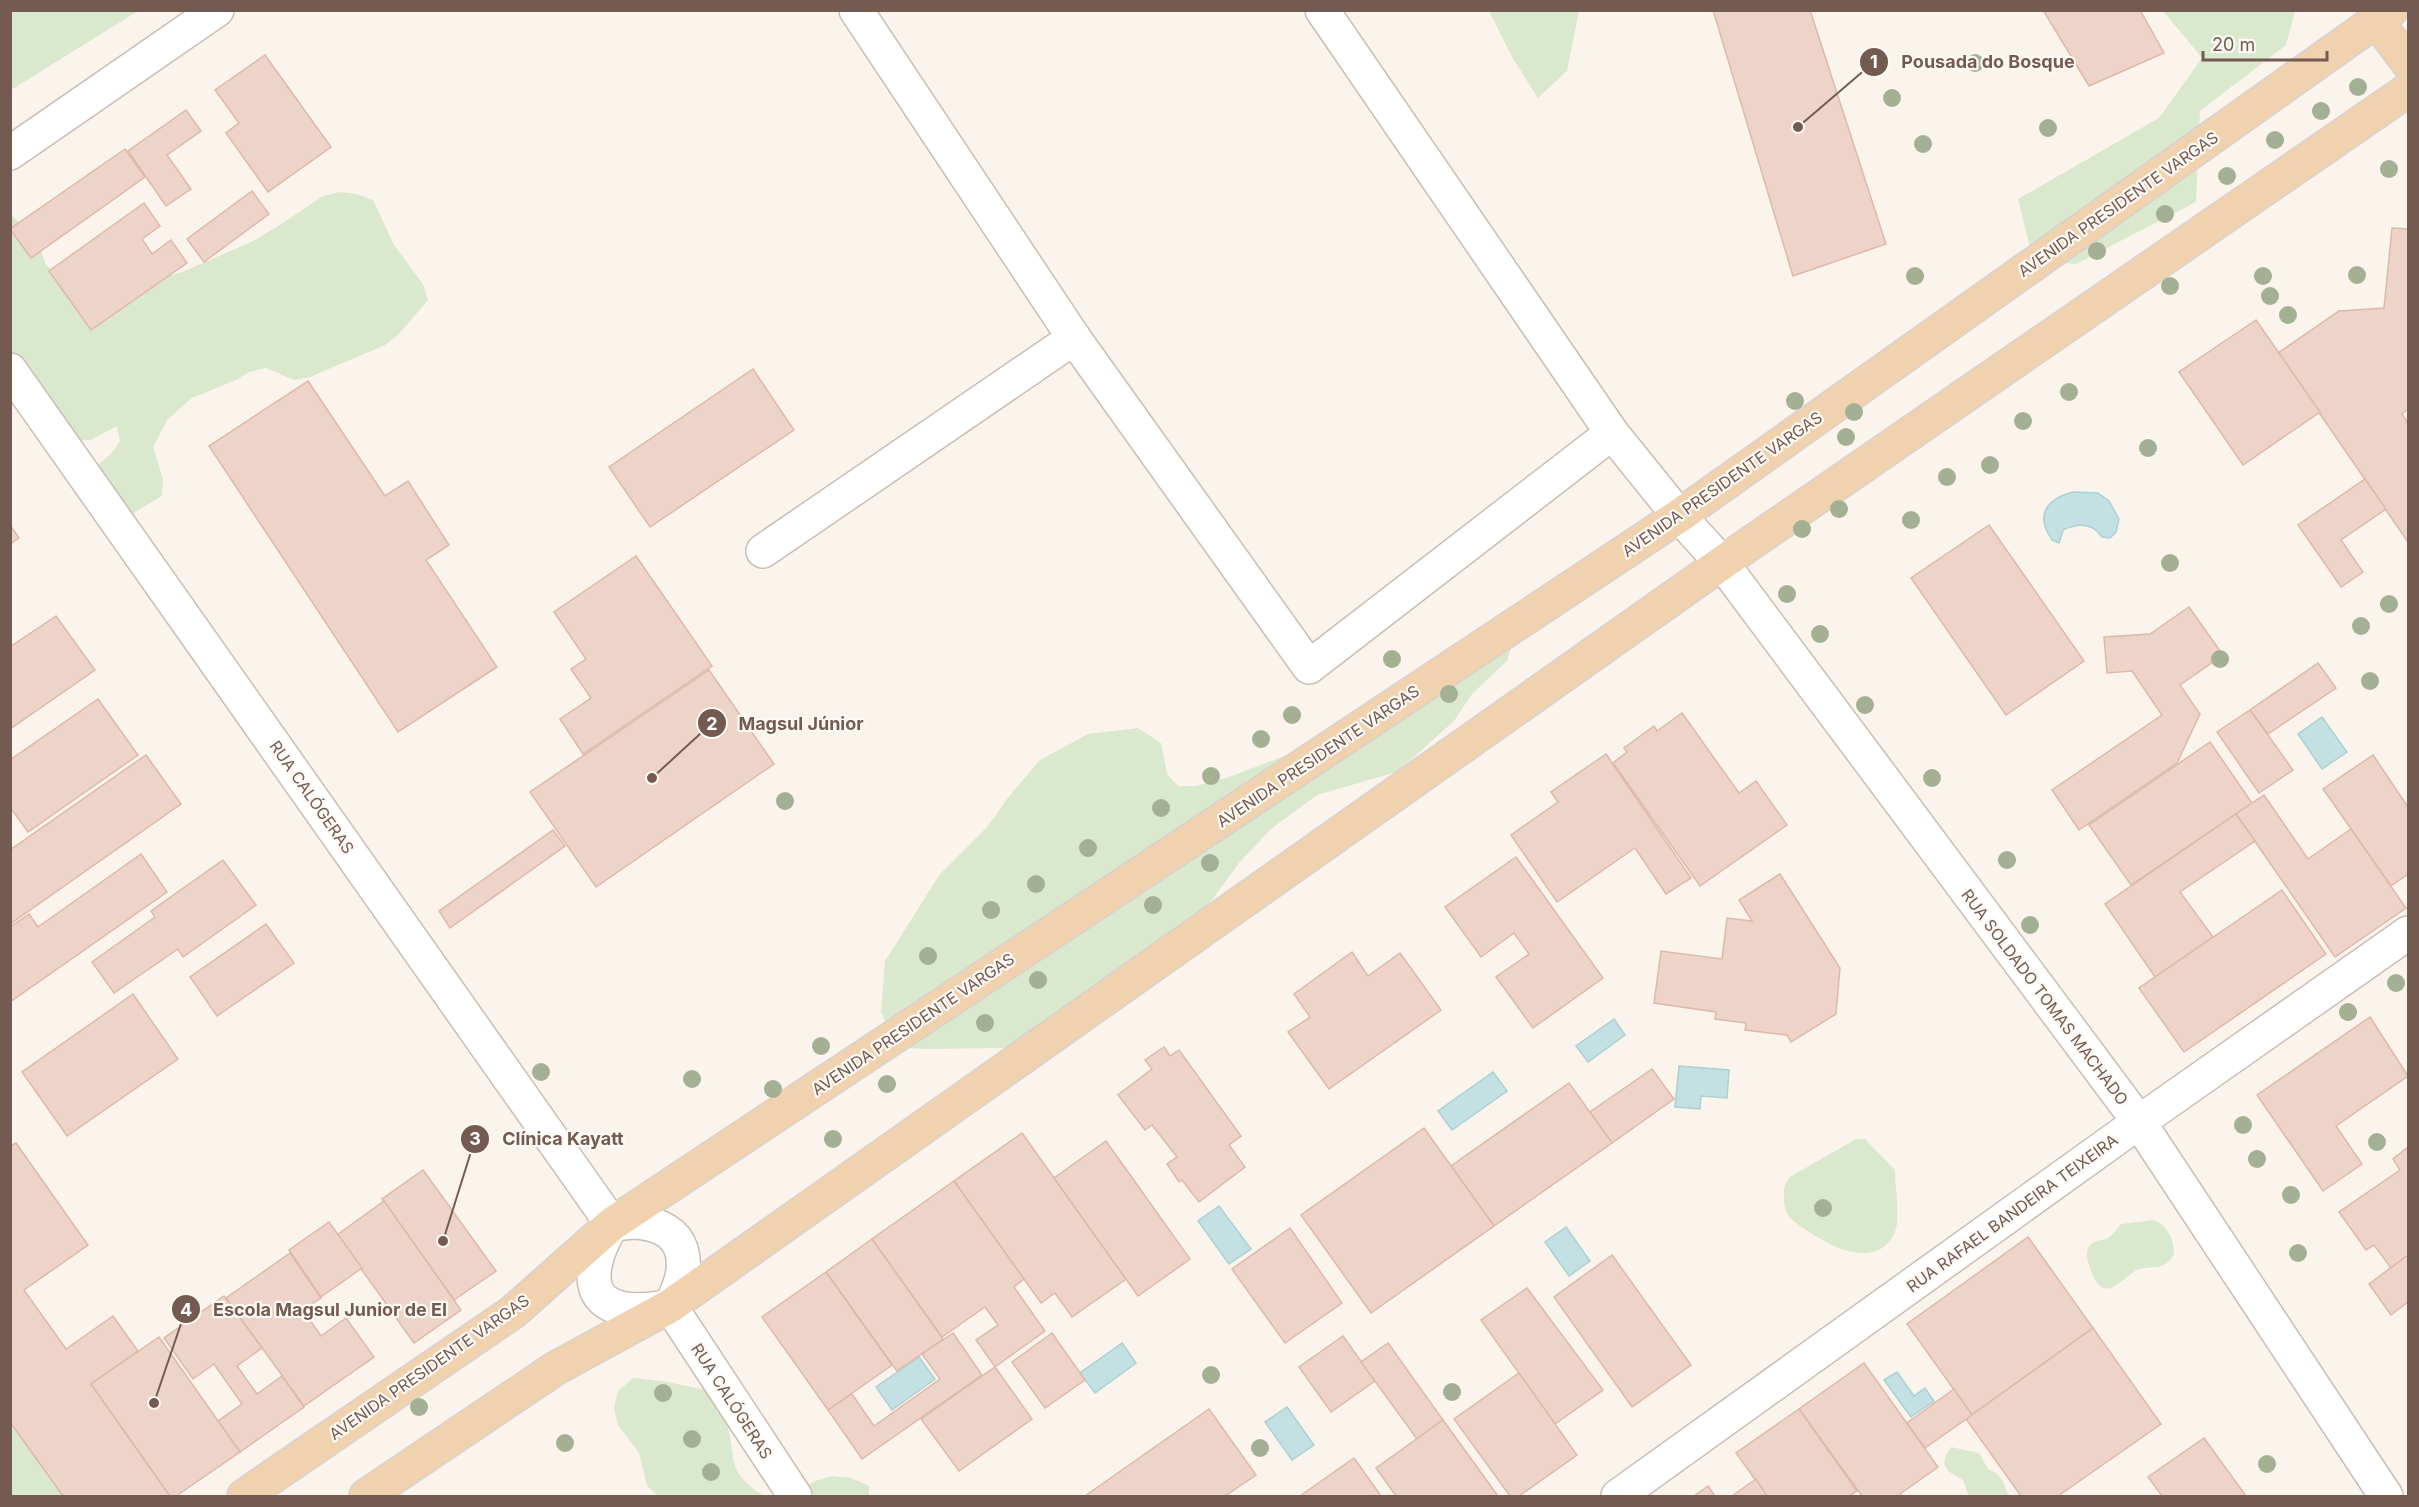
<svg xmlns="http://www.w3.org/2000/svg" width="2419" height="1507" font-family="Inter,sans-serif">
	<rect width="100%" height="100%" fill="#fbf4ed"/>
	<g fill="#dae8cd">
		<polygon points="11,10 138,10 138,11 11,90"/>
		<polygon points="1489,11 1579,11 1567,71 1538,98 1512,57"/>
		<polygon points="2163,11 2295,11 2286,45 2200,111 2196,202 2076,264 2033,260 2018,199 2159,118 2202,58"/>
		<polygon points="340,192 356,194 373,200 394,245 423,284 428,300 397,336 385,345 310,377 294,380 266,368 249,372 236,380 192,398 168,419 153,447 163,479 162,496 121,520 85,475 111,454 120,441 117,426 91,440 58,441 11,390 10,214 36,236 46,265 62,278 115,292 182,272 251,242 280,225 323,196"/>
		<polygon points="1512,645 1507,661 1472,694 1454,721 1397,772 1317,795 1272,828 1239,863 1192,927 1050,1037 1003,1048 924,1049 908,1048 894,1041 881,1012 885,961 940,874 988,826 1007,799 1040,760 1088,734 1138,728 1161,743 1167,774 1178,786 1195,786 1229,777 1345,733"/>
		<path d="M 1856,1139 L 1865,1139 L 1895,1170 C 1895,1185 1900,1216 1896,1229 C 1881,1269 1839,1251 1814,1235 C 1796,1223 1782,1218 1784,1194 C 1784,1187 1785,1183 1790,1177 Z"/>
		<path d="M 2154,1220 C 2169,1227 2174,1240 2174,1255 C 2161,1273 2154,1264 2137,1270 C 2123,1276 2104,1308 2091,1271 C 2089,1264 2085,1255 2088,1248 C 2092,1240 2101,1241 2108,1238 C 2113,1235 2117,1229 2121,1224 Z"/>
		<path d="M 633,1378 L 668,1382 L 705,1390 C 712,1399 723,1410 726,1421 C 738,1460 724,1470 764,1496 L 658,1496 L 647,1486 L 639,1453 L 618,1425 L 614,1408 L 618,1391 Z"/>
		<polygon points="10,1428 26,1428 74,1496 11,1496"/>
		<polygon points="1951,1447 1979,1453 1988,1469 1996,1473 2002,1480 2009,1496 1969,1496 1963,1480 1948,1471 1944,1464 1946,1455"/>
		<polygon points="832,1476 851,1478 869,1486 869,1496 797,1496 799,1490 815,1481"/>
	</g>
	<g fill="#c3e1e3" stroke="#abd1d3" stroke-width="1.5">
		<path d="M 2073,492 L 2098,493 L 2109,501 L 2119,519 L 2116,532 L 2110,538 L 2102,537 C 2092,522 2078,523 2063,530 L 2059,543 L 2052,540 C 2050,535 2046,531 2045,526 C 2039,506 2057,496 2073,492 Z"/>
		<polygon points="2322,717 2347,752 2322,769 2298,734"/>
		<polygon points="1614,1019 1625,1035 1588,1062 1576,1046"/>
		<polygon points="1679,1066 1729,1070 1727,1098 1701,1096 1700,1109 1675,1107"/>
		<polygon points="1493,1072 1507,1091 1452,1130 1438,1111"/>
		<polygon points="1219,1206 1251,1249 1229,1264 1198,1221"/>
		<polygon points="1566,1227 1590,1261 1569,1276 1545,1242"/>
		<polygon points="1122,1343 1136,1363 1095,1393 1080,1373"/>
		<polygon points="919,1357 935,1379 892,1410 876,1387"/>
		<polygon points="1897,1372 1914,1396 1925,1388 1934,1401 1911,1417 1884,1380"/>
		<polygon points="1287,1407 1314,1445 1292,1460 1265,1422"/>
	</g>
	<g fill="#edd3c8" stroke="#deb9aa" stroke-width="1.5">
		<polygon points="1713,10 1810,10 1886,244 1793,276"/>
		<polygon points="2043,10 2140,10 2164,53 2089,86"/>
		<polygon points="265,55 331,147 268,192 226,133 239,123 215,90"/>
		<polygon points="186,110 201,131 167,155 191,189 166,206 128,151"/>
		<polygon points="125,149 145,177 31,258 10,229"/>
		<polygon points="252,191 269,214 204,262 187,239"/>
		<polygon points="144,203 160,226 142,239 152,254 171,240 187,263 91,330 49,271"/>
		<polygon points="2392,228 2408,229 2408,409 2402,414 2408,423 2408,542 2278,353 2339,311 2384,308"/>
		<polygon points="2256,320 2320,412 2243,465 2179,372"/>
		<polygon points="753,369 794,430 650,527 609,467"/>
		<polygon points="308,381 385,496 408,481 449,545 426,560 497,667 398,732 209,446"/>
		<polygon points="2365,479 2386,509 2341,540 2363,572 2341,587 2298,525"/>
		<polygon points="10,525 19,538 10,544"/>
		<polygon points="1989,525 2084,661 2006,715 1911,578"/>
		<polygon points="636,556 712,666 583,754 560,719 591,698 571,669 586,659 554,612"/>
		<polygon points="2189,607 2223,655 2180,685 2200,714 2177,763 2079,830 2052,790 2162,715 2132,671 2107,673 2104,637 2150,634"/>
		<polygon points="56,616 95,670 10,729 10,647"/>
		<polygon points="2318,663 2336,688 2268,734 2250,710"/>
		<polygon points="709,670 774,764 596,887 530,792"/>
		<polygon points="98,699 138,755 28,832 10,807 10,760"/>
		<polygon points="2250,710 2293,770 2259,793 2217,732"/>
		<polygon points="1682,713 1739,793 1756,781 1787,825 1700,886 1613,763 1627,752 1624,748 1654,726 1657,731"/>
		<polygon points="2210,742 2252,803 2131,885 2089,825"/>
		<polygon points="1606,754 1691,878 1666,894 1635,848 1557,902 1511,835 1558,802 1551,792"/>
		<polygon points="146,755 181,804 10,924 10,850"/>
		<polygon points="2373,755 2408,807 2408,874 2391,886 2323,789"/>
		<polygon points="2264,795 2308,859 2351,829 2406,908 2335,957 2236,814"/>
		<polygon points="2236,814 2255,841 2180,892 2213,937 2155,977 2105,904"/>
		<polygon points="553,830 565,846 450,928 439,911"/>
		<polygon points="141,854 167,892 10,1002 10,927 29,914 38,927"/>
		<polygon points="1516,857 1603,978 1533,1028 1496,977 1529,954 1514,933 1481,957 1445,907"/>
		<polygon points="223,860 256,905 183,957 178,949 114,993 92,962 155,917 151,911"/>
		<polygon points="1780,874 1840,968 1836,1014 1791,1042 1787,1035 1745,1030 1746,1023 1715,1019 1716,1012 1654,1003 1661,951 1722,959 1727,918 1752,921 1739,900"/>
		<polygon points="2282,890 2326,954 2184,1052 2139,988"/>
		<polygon points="266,924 294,963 217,1016 190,977"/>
		<polygon points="1352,952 1368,976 1400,953 1441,1010 1329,1089 1288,1032 1310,1017 1294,994"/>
		<polygon points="133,994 178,1059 67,1136 22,1072"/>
		<polygon points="2370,1017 2408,1076 2336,1126 2362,1164 2323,1191 2257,1095"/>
		<polygon points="1164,1047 1170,1056 1179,1050 1241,1136 1229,1145 1245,1167 1199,1202 1182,1180 1179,1182 1167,1164 1177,1157 1152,1125 1145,1130 1118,1095 1152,1069 1145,1060"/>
		<polygon points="1652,1069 1674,1099 1612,1143 1590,1112"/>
		<polygon points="1569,1083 1612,1143 1494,1226 1451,1166"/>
		<polygon points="1424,1128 1494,1226 1371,1313 1301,1215"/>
		<polygon points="1022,1133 1126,1279 1072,1317 1055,1293 1041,1303 954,1181"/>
		<polygon points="1106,1141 1190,1259 1138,1296 1054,1178"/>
		<polygon points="16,1143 88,1245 24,1290 66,1349 113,1316 138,1351 91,1384 170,1496 63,1496 10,1422 10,1146"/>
		<polygon points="2408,1147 2408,1255 2391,1268 2374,1245 2366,1250 2339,1212 2400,1170 2393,1159"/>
		<polygon points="423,1170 496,1271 454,1300 382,1199"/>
		<polygon points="954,1181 1024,1279 1014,1287 1045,1331 995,1367 976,1340 998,1325 985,1307 942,1337 872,1239"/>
		<polygon points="384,1201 461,1310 414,1343 337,1235"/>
		<polygon points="329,1222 362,1268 321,1297 289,1250"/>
		<polygon points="1290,1228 1342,1303 1285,1343 1232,1269"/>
		<polygon points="2028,1237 2093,1328 1972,1415 1907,1324"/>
		<polygon points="872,1239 943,1339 897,1371 826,1272"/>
		<polygon points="290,1253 321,1298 303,1310 321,1336 346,1318 374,1357 304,1406 226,1298"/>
		<polygon points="1612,1255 1691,1365 1632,1407 1554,1297"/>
		<polygon points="2408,1255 2408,1302 2391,1315 2369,1284"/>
		<polygon points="826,1272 892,1365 828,1410 762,1317"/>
		<polygon points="1527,1288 1603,1390 1555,1424 1481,1320"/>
		<polygon points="224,1296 262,1348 237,1366 257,1394 282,1376 304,1407 240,1452 218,1421 242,1404 214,1364 193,1379 164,1338"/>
		<polygon points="2093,1328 2161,1424 2058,1496 2021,1496 1966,1419"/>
		<polygon points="953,1333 982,1375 862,1459 828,1410 852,1394 874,1426 940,1379 922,1354"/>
		<polygon points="1052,1333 1085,1380 1045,1408 1012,1362"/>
		<polygon points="1343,1336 1375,1381 1331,1412 1299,1367"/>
		<polygon points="159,1337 240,1452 176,1496 170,1496 91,1384"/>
		<polygon points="1388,1343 1443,1420 1417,1439 1361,1362"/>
		<polygon points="1864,1363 1938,1467 1900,1494 1902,1496 1862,1496 1799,1409"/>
		<polygon points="995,1367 1032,1419 959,1471 921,1419"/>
		<polygon points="1519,1373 1577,1455 1519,1496 1510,1496 1454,1419"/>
		<polygon points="1954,1389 1972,1415 1925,1448 1907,1423"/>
		<polygon points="1209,1409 1256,1475 1225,1496 1085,1496"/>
		<polygon points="1799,1409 1857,1491 1849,1496 1767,1496 1736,1453"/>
		<polygon points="1443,1420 1498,1496 1396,1496 1376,1468"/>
		<polygon points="2204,1438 2246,1496 2162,1496 2148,1477"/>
		<polygon points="1354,1458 1381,1496 1300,1496"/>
		<polygon points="1756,1479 1767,1496 1732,1496"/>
		<polygon points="1708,1486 1715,1496 1694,1496"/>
	</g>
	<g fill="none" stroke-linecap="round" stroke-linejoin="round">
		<defs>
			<g id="minor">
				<polyline points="856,10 1074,338 1309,667 1612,433"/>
				<polyline points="1322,10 1612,433 1679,516 1722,563 2139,1122 2386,1496"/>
				<polyline points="10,153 217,10"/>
				<polyline points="10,370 612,1224"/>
				<polyline points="763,551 1074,338"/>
				<path d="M 634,1222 C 689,1225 693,1265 670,1306 C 627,1315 580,1311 598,1254 C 601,1244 607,1234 612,1224 Z"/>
				<polyline points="670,1306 795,1496"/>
				<polyline points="1618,1496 2139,1122 2408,933"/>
			</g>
			<g id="major">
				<polyline points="2376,20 2408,63"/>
				<polyline points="244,1496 513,1312 612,1224 1679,516 2391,10"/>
				<polyline points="366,1496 556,1368 670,1306 1722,563 2408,90"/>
			</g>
		</defs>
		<use href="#minor" stroke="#ccbcb4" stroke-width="36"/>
		<use href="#major" stroke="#d8d1cf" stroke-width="36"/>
		<use href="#minor" stroke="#fff" stroke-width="33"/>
		<use href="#major" stroke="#f1d2af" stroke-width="33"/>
	</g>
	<g fill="#a4b094">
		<circle cx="1975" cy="63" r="9"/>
		<circle cx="1878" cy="65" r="9"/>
		<circle cx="2358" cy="87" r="9"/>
		<circle cx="1892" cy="98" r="9"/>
		<circle cx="2321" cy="111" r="9"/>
		<circle cx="2048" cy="128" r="9"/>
		<circle cx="2275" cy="140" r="9"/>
		<circle cx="1923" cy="144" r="9"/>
		<circle cx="2389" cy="169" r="9"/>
		<circle cx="2227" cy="176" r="9"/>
		<circle cx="2165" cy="214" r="9"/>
		<circle cx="2097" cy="251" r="9"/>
		<circle cx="2357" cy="275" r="9"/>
		<circle cx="1915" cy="276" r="9"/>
		<circle cx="2263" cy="276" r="9"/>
		<circle cx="2170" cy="286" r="9"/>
		<circle cx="2270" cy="296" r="9"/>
		<circle cx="2288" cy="315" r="9"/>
		<circle cx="2069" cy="392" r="9"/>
		<circle cx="1795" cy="401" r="9"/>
		<circle cx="1854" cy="412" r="9"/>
		<circle cx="2023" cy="421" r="9"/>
		<circle cx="1846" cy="437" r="9"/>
		<circle cx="2148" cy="448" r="9"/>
		<circle cx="1990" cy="465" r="9"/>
		<circle cx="1947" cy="477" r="9"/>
		<circle cx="1839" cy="509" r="9"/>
		<circle cx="1911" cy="520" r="9"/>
		<circle cx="1802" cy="529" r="9"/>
		<circle cx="2170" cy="563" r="9"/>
		<circle cx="1787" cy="594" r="9"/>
		<circle cx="2389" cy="604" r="9"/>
		<circle cx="2361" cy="626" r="9"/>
		<circle cx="1820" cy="634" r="9"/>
		<circle cx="1392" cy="659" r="9"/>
		<circle cx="2220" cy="659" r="9"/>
		<circle cx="2370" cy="681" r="9"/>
		<circle cx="1449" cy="694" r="9"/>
		<circle cx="1865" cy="705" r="9"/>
		<circle cx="1292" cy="715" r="9"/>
		<circle cx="1261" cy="739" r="9"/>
		<circle cx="1211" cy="776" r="9"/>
		<circle cx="1932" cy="778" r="9"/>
		<circle cx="785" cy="801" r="9"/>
		<circle cx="1161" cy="808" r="9"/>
		<circle cx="1088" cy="848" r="9"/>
		<circle cx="2007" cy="860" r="9"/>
		<circle cx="1210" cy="863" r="9"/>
		<circle cx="1036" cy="884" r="9"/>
		<circle cx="1153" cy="905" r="9"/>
		<circle cx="991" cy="910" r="9"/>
		<circle cx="2030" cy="925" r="9"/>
		<circle cx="928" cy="956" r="9"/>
		<circle cx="1038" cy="980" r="9"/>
		<circle cx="2396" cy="983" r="9"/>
		<circle cx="2348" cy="1012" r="9"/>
		<circle cx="985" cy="1023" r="9"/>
		<circle cx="821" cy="1046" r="9"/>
		<circle cx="541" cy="1072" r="9"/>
		<circle cx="692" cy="1079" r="9"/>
		<circle cx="887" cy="1084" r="9"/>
		<circle cx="773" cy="1089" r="9"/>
		<circle cx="2243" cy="1125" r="9"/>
		<circle cx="833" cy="1139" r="9"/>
		<circle cx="2377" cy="1142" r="9"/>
		<circle cx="2257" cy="1159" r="9"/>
		<circle cx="2291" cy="1195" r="9"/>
		<circle cx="1823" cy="1208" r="9"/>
		<circle cx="2298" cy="1253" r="9"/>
		<circle cx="1211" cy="1375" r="9"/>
		<circle cx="1452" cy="1392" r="9"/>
		<circle cx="663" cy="1393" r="9"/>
		<circle cx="419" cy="1407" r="9"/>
		<circle cx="692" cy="1439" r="9"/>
		<circle cx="565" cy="1443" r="9"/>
		<circle cx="1260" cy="1448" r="9"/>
		<circle cx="2267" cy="1464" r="9"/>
		<circle cx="711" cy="1472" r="9"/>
	</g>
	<g text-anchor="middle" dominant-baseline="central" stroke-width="4.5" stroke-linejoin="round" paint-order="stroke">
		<g font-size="16" fill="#745b52" stroke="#fdf9f4">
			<text transform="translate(2118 204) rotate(-35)">AVENIDA PRESIDENTE VARGAS</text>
			<text transform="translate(1722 484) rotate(-35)">AVENIDA PRESIDENTE VARGAS</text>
			<text transform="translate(1318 756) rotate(-34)">AVENIDA PRESIDENTE VARGAS</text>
			<text transform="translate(312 797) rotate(55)">RUA CALÓGERAS</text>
			<text transform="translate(2045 997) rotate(53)">RUA SOLDADO TOMAS MACHADO</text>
			<text transform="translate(913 1024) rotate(-34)">AVENIDA PRESIDENTE VARGAS</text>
			<text transform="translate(2012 1213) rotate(-36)">RUA RAFAEL BANDEIRA TEIXEIRA</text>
			<text transform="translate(429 1367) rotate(-35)">AVENIDA PRESIDENTE VARGAS</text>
			<text transform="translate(732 1401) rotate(57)">RUA CALÓGERAS</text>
		</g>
	</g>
	<path fill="none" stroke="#745b52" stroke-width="2" d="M1798 127L1874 62M652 778L712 723M443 1241L475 1139M154 1403L186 1309"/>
	<g fill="#745b52" stroke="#fdf9f4" stroke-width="2">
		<circle cx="1798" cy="127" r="6"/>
		<circle cx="652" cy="778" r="6"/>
		<circle cx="443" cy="1241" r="6"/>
		<circle cx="154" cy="1403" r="6"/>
		<circle cx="1874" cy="62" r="15"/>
		<circle cx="712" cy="723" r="15"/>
		<circle cx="475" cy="1139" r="15"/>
		<circle cx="186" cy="1309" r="15"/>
	</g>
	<g font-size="18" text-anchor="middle" font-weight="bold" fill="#fff">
		<text x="1874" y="68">1</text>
		<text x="712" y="730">2</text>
		<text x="475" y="1145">3</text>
		<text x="186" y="1316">4</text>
	</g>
	<g font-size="18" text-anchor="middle" font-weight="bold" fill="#745b52" stroke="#fdf9f4" stroke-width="4.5" stroke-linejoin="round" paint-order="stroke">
		<text x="1988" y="68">Pousada do Bosque</text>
		<text x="801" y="730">Magsul Júnior</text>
		<text x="563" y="1145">Clínica Kayatt</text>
		<text x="330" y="1316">Escola Magsul Junior de EI</text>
	</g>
	<rect width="2419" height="1507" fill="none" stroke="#745b52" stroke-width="24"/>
	<path d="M2203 51v9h124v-9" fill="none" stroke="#745b52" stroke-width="3"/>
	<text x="2212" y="51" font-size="18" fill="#745b52" stroke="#fdf9f4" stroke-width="4.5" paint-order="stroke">20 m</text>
</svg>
